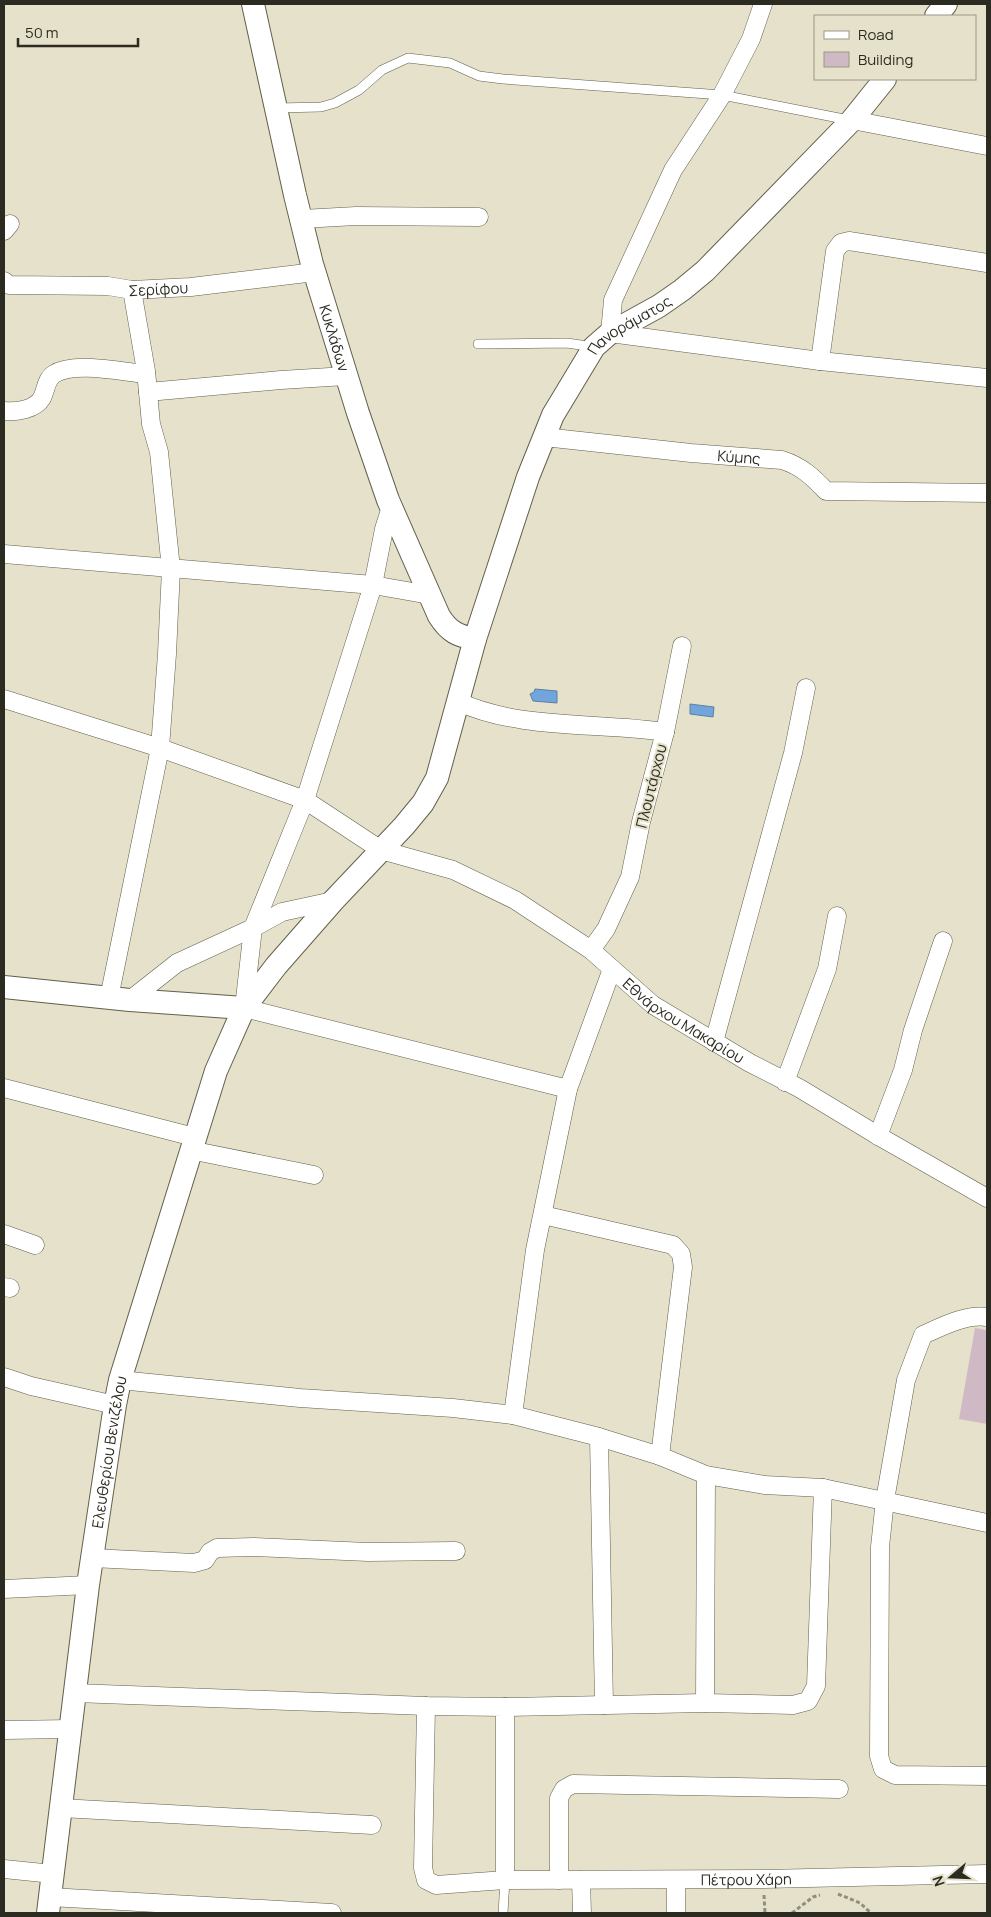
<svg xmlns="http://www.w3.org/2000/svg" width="991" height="1917" font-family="Manrope,sans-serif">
	<rect width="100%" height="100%" fill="#e5e1ca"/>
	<g fill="#72a5db" stroke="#5d80a4">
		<polygon points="535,689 557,691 557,703 533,701 530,694 534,692"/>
		<polygon points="690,704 714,707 713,717 690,714"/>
	</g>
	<polygon fill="#cfb9c5" points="975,1328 987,1330 987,1424 959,1419"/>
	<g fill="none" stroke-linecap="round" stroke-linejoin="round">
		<defs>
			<g id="service">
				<polyline points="278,108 321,107 335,103 359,90 382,70 408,58 450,63 479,76 503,79 722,95 849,120"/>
				<polyline points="478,344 567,343 594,347"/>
				<polyline points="503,1913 505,1880"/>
			</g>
			<g id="minor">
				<polyline points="763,4 751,39 722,95 673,170 613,300 610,333 820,361 987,378"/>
				<polyline points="852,120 987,146"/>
				<polyline points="302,219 356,216 479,217"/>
				<polyline points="4,231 10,224"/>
				<path id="s1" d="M 4,281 L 9,285 L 108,286 L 132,290 L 191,287 L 315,272"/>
				<polyline points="820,361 835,251 841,243 849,241 987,263"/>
				<polyline points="148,392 281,380 346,376"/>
				<path d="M 4,411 C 16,412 35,410 42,398 C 46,390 46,379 54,374 C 74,361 123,372 146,374"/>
				<path id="s2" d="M 544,437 L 691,453 L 782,460 C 801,466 813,477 826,491 L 987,493"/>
				<polyline points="4,554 373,585 430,595"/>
				<path id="s3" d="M 4,699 L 160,748 L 305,800 L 381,850 L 453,870 L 515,900 L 591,950 L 653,1005 L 750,1063 L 799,1088 L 882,1138 L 987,1198"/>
				<path d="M 459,702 C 520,730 598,722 665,732 L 641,822 L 630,877 L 606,929 L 591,950"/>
				<polyline points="665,732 682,646"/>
				<polyline points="333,901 282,912 253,928 244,1008 568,1089 612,969"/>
				<polyline points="109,998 160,748 167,654 171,569 159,452 151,424 146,371 132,290"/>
				<polyline points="130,1000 177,963 253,928 305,800 373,585 384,529 391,507"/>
				<polyline points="714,1042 793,753 806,688"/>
				<polyline points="785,1082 827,969 837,916"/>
				<polyline points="4,1088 194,1137"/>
				<polyline points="878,1136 903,1070 913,1030 943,941"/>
				<polyline points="190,1150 314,1175"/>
				<polyline points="543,1215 673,1245 681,1254 683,1267 660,1456 706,1475 764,1485 823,1488 987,1523"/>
				<polyline points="4,1234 35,1245"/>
				<polyline points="4,1287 10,1288"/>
				<path d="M 987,1317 C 966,1314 943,1326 923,1335 L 906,1380 L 885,1500 L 880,1547 L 879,1756 L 883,1769 L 895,1775 L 987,1776"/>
				<polyline points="4,1377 31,1386 115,1405"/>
				<polyline points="120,1380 300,1398 453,1408 513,1415 599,1437 660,1456"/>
				<polyline points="513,1415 535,1250 568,1089"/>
				<polyline points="599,1437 604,1705"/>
				<polyline points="92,1558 194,1563 205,1560 210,1552 217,1548 254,1547 368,1552 456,1551"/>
				<polyline points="4,1589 88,1585"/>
				<polyline points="75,1693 426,1706 505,1707 505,1880"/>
				<polyline points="705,1703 706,1475"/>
				<path id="s4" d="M 426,1706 L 423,1868 L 426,1880 L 436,1885 L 505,1880 L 764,1879 L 987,1874"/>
				<polyline points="505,1707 705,1703 793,1705 808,1701 816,1686 823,1488"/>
				<polyline points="4,1730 71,1729"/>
				<polyline points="61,1808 372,1825"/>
				<polyline points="4,1869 53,1874"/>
				<polyline points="559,1880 559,1798 564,1789 573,1784 839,1789"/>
				<polyline points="581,1880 582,1913"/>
				<polyline points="50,1897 332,1913"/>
				<polyline points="676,1913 676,1880"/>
			</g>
			<g id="tertiary">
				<path id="s5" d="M 253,4 L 295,195 L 312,264 L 358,413 L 388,500 L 439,616 C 449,632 458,636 475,639"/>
				<polyline points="936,16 946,4"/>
				<polyline points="4,987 130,1000 244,1008"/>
				<path id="s6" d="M 48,1913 L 88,1585 L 115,1405 L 120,1380 L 216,1071 L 244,1008 L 276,966 L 333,901 L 404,826 L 423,803 L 437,778 L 475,639 L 528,477 L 553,415 L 594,347 L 610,333 L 659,306 L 682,290 L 705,271 L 852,120 L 885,79"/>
			</g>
		</defs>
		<use href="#service" stroke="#625f4b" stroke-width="10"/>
		<use href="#minor" stroke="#625f4b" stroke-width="19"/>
		<use href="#tertiary" stroke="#625f4b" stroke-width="24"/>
		<g stroke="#918e7e" stroke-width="3" stroke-dasharray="4 2.5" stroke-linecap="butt">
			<polyline points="838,1894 860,1903 871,1913"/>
			<polyline points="764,1895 765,1913"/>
			<polyline points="792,1913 813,1897 820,1895"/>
		</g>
		<use href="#service" stroke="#fff" stroke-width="9"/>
		<use href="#minor" stroke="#fff" stroke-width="18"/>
		<use href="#tertiary" stroke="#fff" stroke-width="22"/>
	</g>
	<g text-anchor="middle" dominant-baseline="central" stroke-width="4" stroke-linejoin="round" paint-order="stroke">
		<g font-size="15" fill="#2c2b22" stroke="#e5e1ca">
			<text stroke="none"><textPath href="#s1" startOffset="156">Σερίφου</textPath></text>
			<text stroke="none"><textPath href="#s6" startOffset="1734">Πανοράματος</textPath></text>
			<text stroke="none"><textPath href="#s5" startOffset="344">Κυκλάδων</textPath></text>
			<text stroke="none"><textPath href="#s2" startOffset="196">Κύμης</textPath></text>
			<text transform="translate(651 786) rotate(-76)">Πλουτάρχου</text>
			<text stroke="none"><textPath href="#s3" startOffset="760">Εθνάρχου Μακαρίου</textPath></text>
			<text stroke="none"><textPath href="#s6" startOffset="465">Ελευθερίου Βενιζέλου</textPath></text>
			<text stroke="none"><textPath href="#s4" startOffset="496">Πέτρου Χάρη</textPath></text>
		</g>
	</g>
	<rect width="991" height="1917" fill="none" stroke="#2c2b22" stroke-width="10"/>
	<rect x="814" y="15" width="162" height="65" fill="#e5e1ca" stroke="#9b9887"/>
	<rect x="824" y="31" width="25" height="8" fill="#ffffff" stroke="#9b9887"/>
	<text x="858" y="40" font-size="15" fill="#2c2b22">Road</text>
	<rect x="824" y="52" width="25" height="15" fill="#cfb9c5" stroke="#9b9887"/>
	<text x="858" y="65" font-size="15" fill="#2c2b22">Building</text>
	<g transform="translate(951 1877) rotate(251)" stroke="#e5e1ca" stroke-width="4" paint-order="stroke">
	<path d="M0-4L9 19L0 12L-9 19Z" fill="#2c2b22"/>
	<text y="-8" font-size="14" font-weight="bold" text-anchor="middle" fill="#2c2b22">N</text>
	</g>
	<path d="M18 38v8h120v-8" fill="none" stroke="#2c2b22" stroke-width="2.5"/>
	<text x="25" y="38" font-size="15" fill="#2c2b22" stroke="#e5e1ca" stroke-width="4" paint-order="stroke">50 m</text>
</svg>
